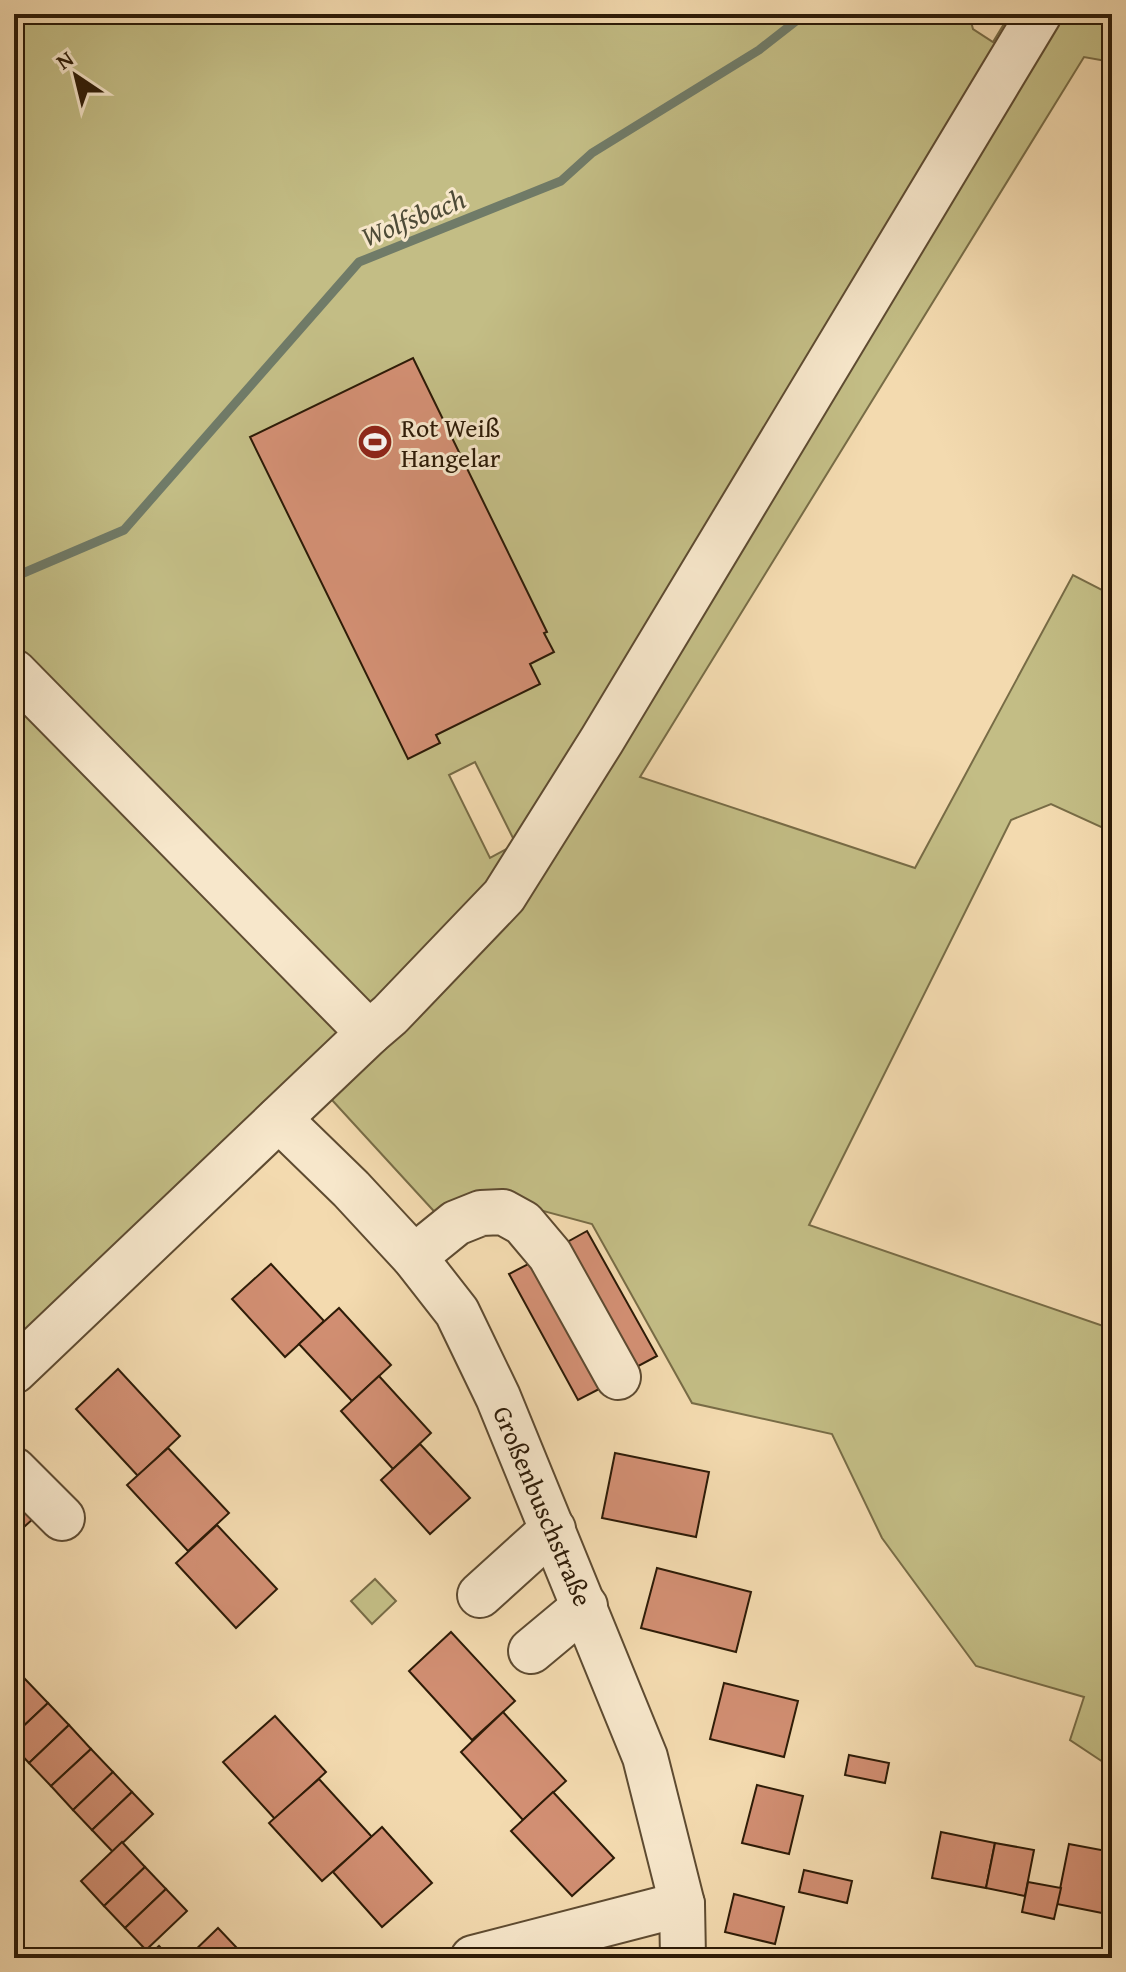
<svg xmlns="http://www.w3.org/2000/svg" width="1126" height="1972" font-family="'Gentium Book Plus',serif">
	<rect width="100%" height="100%" fill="#f3daaf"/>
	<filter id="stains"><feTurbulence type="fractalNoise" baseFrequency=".0025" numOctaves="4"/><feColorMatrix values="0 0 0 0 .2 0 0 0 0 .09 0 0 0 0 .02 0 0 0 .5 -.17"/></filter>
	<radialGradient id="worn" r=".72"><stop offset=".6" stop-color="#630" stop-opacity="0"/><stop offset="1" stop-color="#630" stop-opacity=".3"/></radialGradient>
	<g fill="#c3bd85" stroke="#786c46" stroke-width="2" fill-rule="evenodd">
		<path d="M 14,14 L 969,14 L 973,29 L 993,42 L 1010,14 L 1112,14 L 1112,62 L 1084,57 L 640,777 L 915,868 L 1073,575 L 1112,595 L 1112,832 L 1051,804 L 1011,820 L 809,1225 L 1112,1329 L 1112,1768 L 1070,1740 L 1084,1697 L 976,1666 L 882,1538 L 832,1434 L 692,1403 L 592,1224 L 499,1199 L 442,1220 L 310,1076 L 14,1352 ZM 475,762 L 516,844 L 490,858 L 449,775 Z"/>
		<polygon points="375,1579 396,1601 372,1624 351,1601"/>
	</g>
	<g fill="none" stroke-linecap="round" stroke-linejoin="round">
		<polyline stroke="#707b68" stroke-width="9" points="14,577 124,530 359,262 561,181 592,153 759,50 805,14"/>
	</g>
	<g fill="#d28f73" stroke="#2d1b07" stroke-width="2">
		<polygon points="413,358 547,632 544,633 554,652 530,664 540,684 436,735 440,743 408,759 250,437"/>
		<polygon points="587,1231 657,1356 631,1370 562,1245"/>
		<polygon points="536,1260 605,1386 578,1400 509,1274"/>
		<polygon points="271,1264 324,1321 285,1357 232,1299"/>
		<polygon points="339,1308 391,1365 352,1401 299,1344"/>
		<polygon points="118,1369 180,1436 138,1476 76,1409"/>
		<polygon points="379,1376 431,1433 393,1469 341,1411"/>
		<polygon points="420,1444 470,1498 430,1534 381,1480"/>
		<polygon points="168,1448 229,1513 188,1551 127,1485"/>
		<polygon points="615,1453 709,1472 696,1537 602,1518"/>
		<polygon points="14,1497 34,1518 14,1536"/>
		<polygon points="217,1525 277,1589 236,1628 176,1563"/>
		<polygon points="657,1568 751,1592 736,1652 641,1628"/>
		<polygon points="451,1632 515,1701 472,1740 409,1671"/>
		<polygon points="25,1679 48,1703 14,1735 14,1690"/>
		<polygon points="724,1683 798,1701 784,1757 710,1739"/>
		<polygon points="48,1703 69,1725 29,1763 14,1747 14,1735"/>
		<polygon points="503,1712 566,1781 523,1820 461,1752"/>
		<polygon points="275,1716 326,1772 275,1819 223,1762"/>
		<polygon points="69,1725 91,1749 51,1786 29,1763"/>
		<polygon points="91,1749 113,1772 73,1810 51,1786"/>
		<polygon points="849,1755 889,1763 885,1783 845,1775"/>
		<polygon points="113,1772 132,1792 92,1830 73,1810"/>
		<polygon points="319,1779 372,1837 322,1881 269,1823"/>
		<polygon points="757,1785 803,1796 789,1854 742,1843"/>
		<polygon points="132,1792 153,1814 113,1852 92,1830"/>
		<polygon points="553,1792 614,1858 572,1896 511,1831"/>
		<polygon points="382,1827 432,1883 382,1927 333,1872"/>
		<polygon points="941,1832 995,1843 986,1888 932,1878"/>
		<polygon points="122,1842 145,1867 104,1906 81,1881"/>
		<polygon points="995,1843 1034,1850 1025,1896 986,1888"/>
		<polygon points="1069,1844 1112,1852 1112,1915 1057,1904"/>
		<polygon points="145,1867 166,1889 125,1928 104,1906"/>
		<polygon points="804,1870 852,1881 847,1903 799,1892"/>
		<polygon points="1028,1882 1061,1888 1054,1919 1022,1912"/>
		<polygon points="166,1889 187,1911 146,1950 125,1928"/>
		<polygon points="734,1894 784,1907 775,1944 725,1932"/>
		<polygon points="218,1928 236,1947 225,1958 187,1958"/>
		<polygon points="159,1946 170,1958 146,1958"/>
		<polygon points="734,1952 771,1953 771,1958 734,1958"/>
	</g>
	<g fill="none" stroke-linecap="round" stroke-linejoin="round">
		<defs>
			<g id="minor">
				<polyline points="14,672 369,1033"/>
				<polyline points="279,1119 351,1189 414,1257 457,1312 498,1397 645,1757 682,1904 683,1958"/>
				<polyline points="414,1257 456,1223 481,1213 503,1212 523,1223 550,1255 618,1377"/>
				<polyline points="14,1371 369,1033 390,1015 504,896 602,740 1039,14"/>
				<polyline points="14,1470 62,1518"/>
				<polyline points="480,1595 553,1529"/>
				<polyline points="531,1651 585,1606"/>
				<polyline points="473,1958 682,1904"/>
			</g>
		</defs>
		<use href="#minor" stroke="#5e4b31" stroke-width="48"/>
		<use href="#minor" stroke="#f7e7cb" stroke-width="44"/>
	</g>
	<defs>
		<symbol id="stadium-disc" viewBox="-11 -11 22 22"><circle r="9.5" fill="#8f2418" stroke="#f7e7cb"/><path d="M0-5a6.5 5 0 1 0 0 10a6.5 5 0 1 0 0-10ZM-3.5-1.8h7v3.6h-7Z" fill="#fff"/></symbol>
	</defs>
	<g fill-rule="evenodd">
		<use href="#stadium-disc" x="355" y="422" width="40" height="40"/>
	</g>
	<g text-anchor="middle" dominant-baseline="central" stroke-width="6" stroke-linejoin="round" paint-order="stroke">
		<g font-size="26" fill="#2d1b07" stroke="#f7e7cb" text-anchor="start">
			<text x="401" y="427">Rot Weiß<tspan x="401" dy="30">Hangelar</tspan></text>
		</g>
		<g font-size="26" fill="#2d1b07" stroke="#f7e7cb">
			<text transform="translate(543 1506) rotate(67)">Großenbuschstraße</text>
		</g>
		<g font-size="28" font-style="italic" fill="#4e4b37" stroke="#f7e7cb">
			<text transform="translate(413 217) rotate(-22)">Wolfsbach</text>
		</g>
	</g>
	<rect width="1126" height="1972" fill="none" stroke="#f3daaf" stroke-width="48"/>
	<rect x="16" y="16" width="1094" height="1940" fill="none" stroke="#2d1b07" stroke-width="4"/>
	<rect x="24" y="24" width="1078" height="1924" fill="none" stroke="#2d1b07" stroke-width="2"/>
	<g transform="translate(76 76) rotate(325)" stroke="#f7e7cb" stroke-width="6" paint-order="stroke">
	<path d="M0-6L14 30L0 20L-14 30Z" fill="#2d1b07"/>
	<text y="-12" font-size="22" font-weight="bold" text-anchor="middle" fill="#2d1b07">N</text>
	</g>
	<rect width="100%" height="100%" filter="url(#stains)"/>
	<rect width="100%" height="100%" fill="url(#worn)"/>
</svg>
